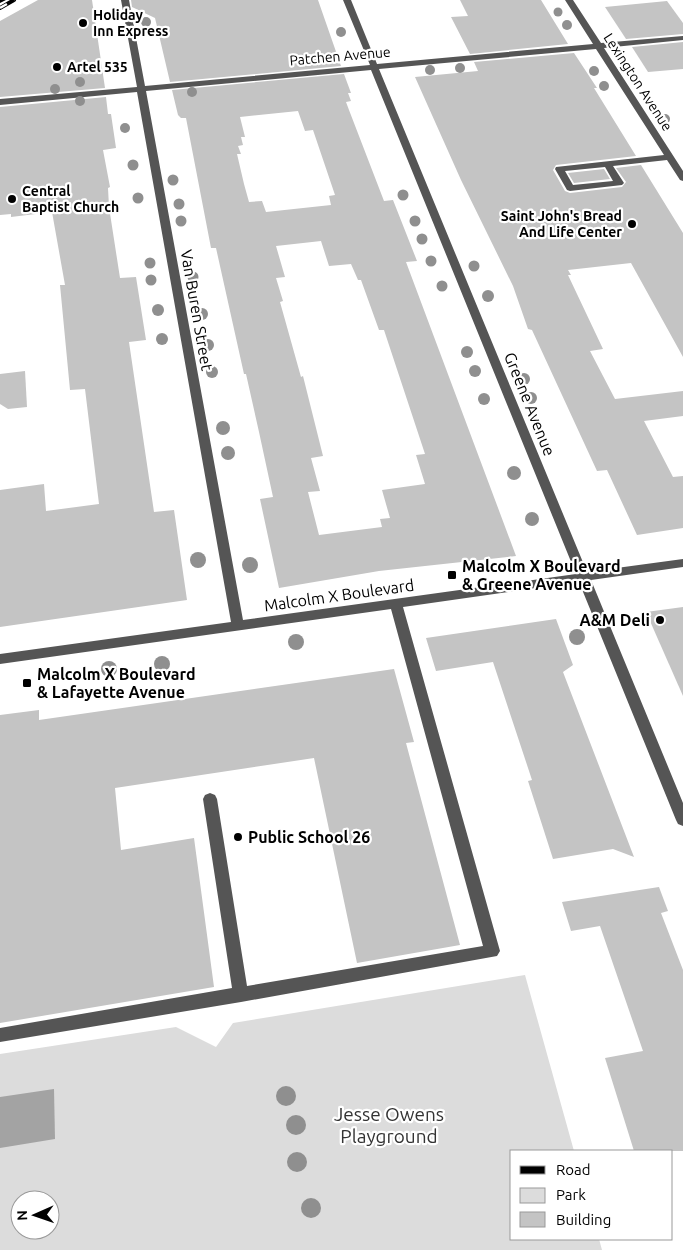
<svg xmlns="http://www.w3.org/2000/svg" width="683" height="1250" font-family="Ubuntu,sans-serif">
	<rect width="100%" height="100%" fill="#fff"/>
	<path fill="#dcdcdc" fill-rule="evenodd" d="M 525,975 L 574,1151 L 512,1151 L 512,1239 L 599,1239 L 602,1250 L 0,1250 L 0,1054 L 176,1027 L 216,1047 L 233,1023 ZM 20,1200 L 50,1200 L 50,1230 L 20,1230 Z"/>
	<polygon fill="#a3a3a3" points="54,1089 55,1139 0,1148 0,1097"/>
	<g fill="#c4c4c4" fill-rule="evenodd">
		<polygon points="38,0 92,0 105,88 0,97 0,21"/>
		<polygon points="131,0 318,0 341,66 170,82 155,18 132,7"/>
		<polygon points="460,0 541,0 568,44 470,54 451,17 468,16"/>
		<polygon points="667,1 683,23 683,34 626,39 605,7"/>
		<polygon points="683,42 683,69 648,72 632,47"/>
		<polygon points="574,53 597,88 594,88 636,156 556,165 553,170 565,191 570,193 622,187 626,182 616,168 641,165 683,233 683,357 631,263 568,270 571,275 568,275 603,349 590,351 615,399 683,391 683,416 644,421 673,477 683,476 683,528 637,535 607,470 597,471 532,330 528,329 513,286 461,180 415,77 478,71 474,62"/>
		<path d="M 344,74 L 351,93 L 348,93 L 351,101 L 346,102 L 349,110 L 384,201 L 393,200 L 417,261 L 406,262 L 516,556 L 379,571 L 279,588 L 260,499 L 273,497 L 259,432 L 246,374 L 244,374 L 216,248 L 211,248 L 186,118 L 181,118 L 178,115 L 172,90 ZM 298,111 L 305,131 L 313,130 L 335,195 L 329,196 L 331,205 L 266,212 L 262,201 L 249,202 L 244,184 L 237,154 L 241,154 L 238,146 L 243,145 L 241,137 L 245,137 L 240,117 ZM 321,241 L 329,266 L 351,264 L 358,280 L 361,280 L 379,330 L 384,330 L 425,454 L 416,455 L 425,484 L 382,490 L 390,518 L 380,519 L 382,527 L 319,535 L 308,492 L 320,491 L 311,458 L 323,456 L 303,376 L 301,377 L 280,302 L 283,301 L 276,278 L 285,277 L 276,246 Z"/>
		<polygon points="106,97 108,114 111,114 116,148 103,150 110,187 108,188 109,207 120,278 136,277 146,340 129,342 154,512 174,510 187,600 0,627 0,490 44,484 46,511 99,504 85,389 70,390 60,285 65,285 52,212 11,217 11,214 0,215 0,107"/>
		<polygon points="604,169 610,179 574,183 568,173"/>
		<polygon points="25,371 27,407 8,409 0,404 0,374"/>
		<polygon points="683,607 683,696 646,612"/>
		<polygon points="556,619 573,665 563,672 634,857 613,849 553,859 528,781 532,780 493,662 436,671 426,638"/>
		<polygon points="394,669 414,742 406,743 460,945 357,963 314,758 115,788 121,850 194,838 214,987 0,1023 0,715 39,710 39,720"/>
		<polygon points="659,887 668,911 661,913 683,970 683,1151 634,1151 605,1058 643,1051 600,926 571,931 562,902"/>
	</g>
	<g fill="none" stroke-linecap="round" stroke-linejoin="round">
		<path fill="#555" fill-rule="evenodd" d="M 121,0 L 129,0 L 145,86 L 370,65 L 343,0 L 351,0 L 377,64 L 593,44 L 565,0 L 573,0 L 601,43 L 683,36 L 683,40 L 604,48 L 683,171 L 683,181 L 680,180 L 667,160 L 613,166 L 624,183 L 622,185 L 570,191 L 567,190 L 555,169 L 556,167 L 664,155 L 596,49 L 379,69 L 587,572 L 683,559 L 683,567 L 591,580 L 683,803 L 683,826 L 678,824 L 676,820 L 579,582 L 403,607 L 500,951 L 497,956 L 241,1002 L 0,1042 L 0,1028 L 232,988 L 203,799 L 205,795 L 210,793 L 215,795 L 217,799 L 247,986 L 483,946 L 391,609 L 0,664 L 0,654 L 231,622 L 137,92 L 0,105 L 0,99 L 137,87 ZM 371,70 L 576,574 L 243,620 L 146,91 ZM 605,167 L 613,181 L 573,185 L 565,171 Z"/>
		<polygon fill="#000" fill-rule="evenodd" points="0,0 6,0 0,3"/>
		<defs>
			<polyline id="rail" points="0,8 14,0"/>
		</defs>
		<use href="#rail" stroke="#000" stroke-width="4"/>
		<use href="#rail" stroke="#fff" stroke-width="2.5" stroke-dasharray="8" stroke-linecap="butt"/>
	</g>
	<g fill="#8f8f8f">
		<circle cx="558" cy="12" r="4.5"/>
		<circle cx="146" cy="22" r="5"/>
		<circle cx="567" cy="25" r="5"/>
		<circle cx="341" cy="32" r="5"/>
		<circle cx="460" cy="68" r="5"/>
		<circle cx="430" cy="70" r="5"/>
		<circle cx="594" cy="71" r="5"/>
		<circle cx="80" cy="82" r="5"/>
		<circle cx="604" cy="86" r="5"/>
		<circle cx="55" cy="89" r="5"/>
		<circle cx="192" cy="92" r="5"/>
		<circle cx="80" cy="101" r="5"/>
		<circle cx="665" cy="119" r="5"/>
		<circle cx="125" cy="128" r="5"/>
		<circle cx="133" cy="165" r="5.5"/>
		<circle cx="173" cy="180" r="5.5"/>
		<circle cx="403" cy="195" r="5.5"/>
		<circle cx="138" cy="198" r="5.5"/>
		<circle cx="179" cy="204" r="5.5"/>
		<circle cx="181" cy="221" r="5.5"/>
		<circle cx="415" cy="221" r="5.5"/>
		<circle cx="422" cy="239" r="5.5"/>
		<circle cx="431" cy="261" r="5.5"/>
		<circle cx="150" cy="263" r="5.5"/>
		<circle cx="474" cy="266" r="5.5"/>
		<circle cx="193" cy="277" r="5.5"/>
		<circle cx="151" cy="280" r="5.5"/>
		<circle cx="442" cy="286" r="5.5"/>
		<circle cx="488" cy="296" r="6"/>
		<circle cx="158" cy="310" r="6"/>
		<circle cx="202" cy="314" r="6"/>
		<circle cx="162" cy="339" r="6"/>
		<circle cx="208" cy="345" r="6"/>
		<circle cx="467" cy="352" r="6"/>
		<circle cx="475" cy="371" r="6"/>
		<circle cx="212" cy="372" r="6"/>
		<circle cx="524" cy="379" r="6"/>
		<circle cx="531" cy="398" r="6"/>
		<circle cx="484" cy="399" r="6"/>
		<circle cx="223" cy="428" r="7"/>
		<circle cx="228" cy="453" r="7"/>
		<circle cx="514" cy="473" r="7"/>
		<circle cx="532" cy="519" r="7"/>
		<circle cx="198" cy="560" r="8"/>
		<circle cx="250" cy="565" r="8"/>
		<circle cx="577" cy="637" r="8"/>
		<circle cx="296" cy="642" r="8"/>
		<circle cx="162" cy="664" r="8"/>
		<circle cx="109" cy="669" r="8"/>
		<circle cx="286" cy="1096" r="10"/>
		<circle cx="296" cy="1125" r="10"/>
		<circle cx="297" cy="1162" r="10"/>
		<circle cx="311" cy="1208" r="10"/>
	</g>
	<g fill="#000" stroke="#fff" stroke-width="2">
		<circle cx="83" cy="23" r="5"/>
		<circle cx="57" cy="67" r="5"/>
		<circle cx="12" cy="199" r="5"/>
		<circle cx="632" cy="224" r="5"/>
		<rect x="447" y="570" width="10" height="10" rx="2.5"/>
		<circle cx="660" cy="620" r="5"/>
		<rect x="22" y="678" width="10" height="10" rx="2.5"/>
		<circle cx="238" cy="837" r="5"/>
	</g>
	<g text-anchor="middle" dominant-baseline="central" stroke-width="4.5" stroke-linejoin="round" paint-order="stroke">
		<g font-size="14" font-weight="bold" fill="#000" stroke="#fff" text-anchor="start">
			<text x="93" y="15">Holiday<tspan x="93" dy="16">Inn Express</tspan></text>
			<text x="67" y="67">Artel 535</text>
			<text x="22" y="191">Central<tspan x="22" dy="16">Baptist Church</tspan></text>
			<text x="622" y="216" text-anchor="end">Saint John's Bread<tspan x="622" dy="16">And Life Center</tspan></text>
		</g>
		<g font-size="14" fill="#000" stroke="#fff">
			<text transform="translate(340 56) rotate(-5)">Patchen Avenue</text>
			<text transform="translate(638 82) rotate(57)">Lexington Avenue</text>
		</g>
		<g font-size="16" fill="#000" stroke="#fff">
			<text transform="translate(197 310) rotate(80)">Van Buren Street</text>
			<text transform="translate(530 404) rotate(68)">Greene Avenue</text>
			<text transform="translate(339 595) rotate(-8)">Malcolm X Boulevard</text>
		</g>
		<g font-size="16" font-weight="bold" fill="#000" stroke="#fff" text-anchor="start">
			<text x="462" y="566">Malcolm X Boulevard<tspan x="462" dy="18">&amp; Greene Avenue</tspan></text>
			<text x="650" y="620" text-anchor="end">A&amp;M Deli</text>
			<text x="37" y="674">Malcolm X Boulevard<tspan x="37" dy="18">&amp; Lafayette Avenue</tspan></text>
			<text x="248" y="837">Public School 26</text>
		</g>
		<g font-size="19" fill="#333" stroke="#fff">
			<text x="389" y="1114">Jesse Owens<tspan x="389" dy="22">Playground</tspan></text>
		</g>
	</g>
	<rect x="510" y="1150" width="162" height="90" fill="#ffffff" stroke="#999999"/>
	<rect x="520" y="1166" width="25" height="8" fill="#000000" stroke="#999999"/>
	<text x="556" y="1175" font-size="15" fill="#000000">Road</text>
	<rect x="520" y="1188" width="25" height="15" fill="#dcdcdc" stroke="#999999"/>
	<text x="556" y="1200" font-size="15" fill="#000000">Park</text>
	<rect x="520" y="1212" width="25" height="15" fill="#c4c4c4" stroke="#999999"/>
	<text x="556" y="1225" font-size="15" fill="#000000">Building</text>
	<g transform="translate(35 1215) rotate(268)"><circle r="24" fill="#ffffff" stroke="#999999"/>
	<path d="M0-4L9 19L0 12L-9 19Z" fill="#000000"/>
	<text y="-8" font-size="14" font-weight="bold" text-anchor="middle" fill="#000000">N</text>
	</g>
</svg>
